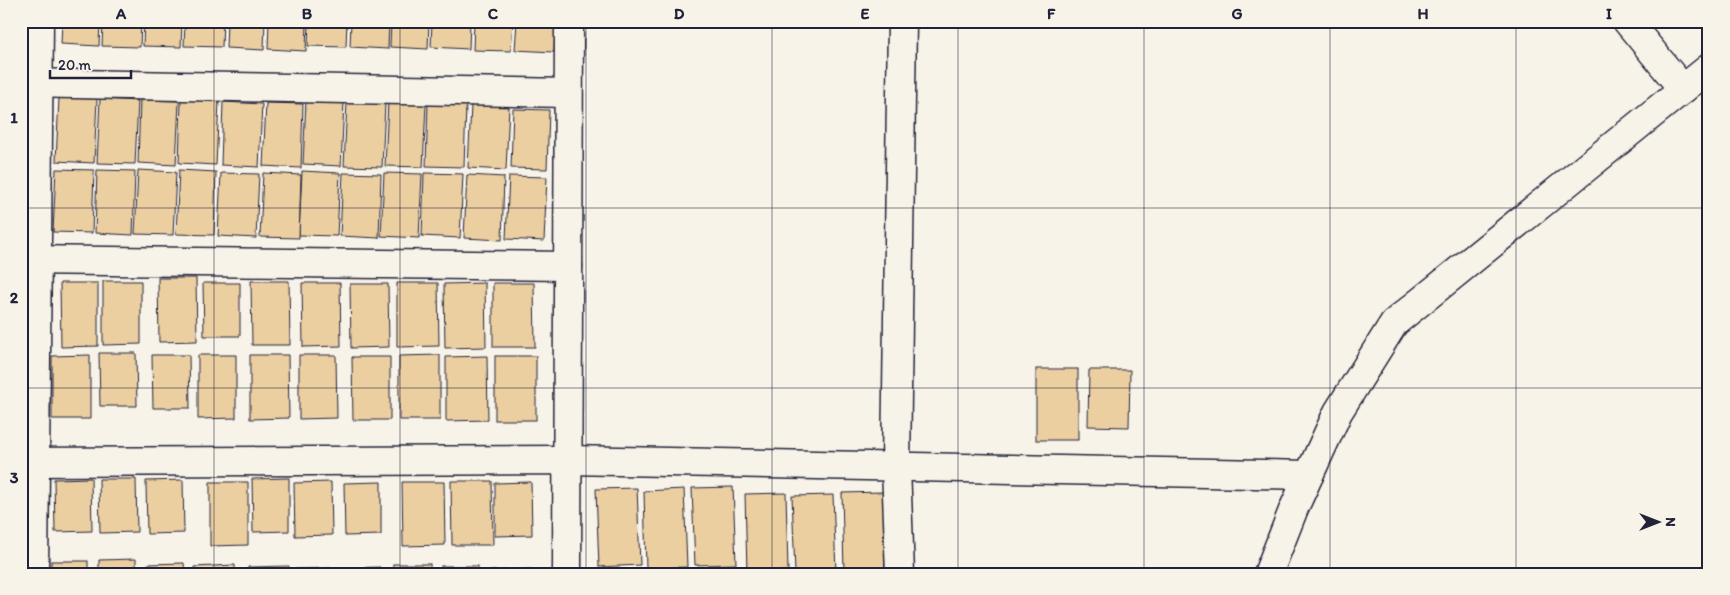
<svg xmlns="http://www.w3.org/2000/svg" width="1730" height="595" font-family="Itim,sans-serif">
	<rect width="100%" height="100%" fill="#f7f3e8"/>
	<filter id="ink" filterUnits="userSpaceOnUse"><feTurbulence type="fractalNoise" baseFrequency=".02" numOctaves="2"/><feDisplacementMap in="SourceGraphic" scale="10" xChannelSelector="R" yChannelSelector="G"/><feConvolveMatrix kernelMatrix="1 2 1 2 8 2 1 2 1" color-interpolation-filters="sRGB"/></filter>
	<g filter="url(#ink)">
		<g fill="#eccfa0" stroke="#22223b">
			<polygon points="62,21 100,21 99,46 61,44"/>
			<polygon points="103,21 141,21 140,47 102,46"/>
			<polygon points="144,21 182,21 181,47 143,46"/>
			<polygon points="185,21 223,21 222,47 184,46"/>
			<polygon points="227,21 265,21 264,50 226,48"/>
			<polygon points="269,21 307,21 306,51 268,49"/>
			<polygon points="309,21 347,21 346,47 308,46"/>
			<polygon points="351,21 389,21 388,49 350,47"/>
			<polygon points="391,21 429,21 428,49 390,47"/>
			<polygon points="432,21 470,21 469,49 431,47"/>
			<polygon points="474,21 513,21 511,51 473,50"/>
			<polygon points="517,21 555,21 554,52 515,50"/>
			<polygon points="59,98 97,99 94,163 56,161"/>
			<polygon points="100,99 138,101 135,164 97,163"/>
			<polygon points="140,100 179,101 176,165 138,163"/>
			<polygon points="181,100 219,101 216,165 179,163"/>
			<polygon points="306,101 344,102 341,166 303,164"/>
			<polygon points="223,102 262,104 259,167 221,165"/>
			<polygon points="347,102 385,104 382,167 344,166"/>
			<polygon points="388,102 426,104 423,167 385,166"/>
			<polygon points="428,102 466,104 464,167 426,166"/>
			<polygon points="266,103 303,104 301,168 263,166"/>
			<polygon points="471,105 509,106 506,170 468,168"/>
			<polygon points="513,109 549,110 547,169 511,168"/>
			<polygon points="56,169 94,170 92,233 53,232"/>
			<polygon points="97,170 135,171 133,235 95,233"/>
			<polygon points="138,170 176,172 173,235 135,234"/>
			<polygon points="179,170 216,172 214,235 176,234"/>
			<polygon points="302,171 340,173 337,236 299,235"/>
			<polygon points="221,173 259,174 256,238 218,236"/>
			<polygon points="263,173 301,175 299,238 260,237"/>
			<polygon points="343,173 381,174 379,238 340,236"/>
			<polygon points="384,173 422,174 419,238 381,236"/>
			<polygon points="424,173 463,174 460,238 422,236"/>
			<polygon points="467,175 504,177 502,240 464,238"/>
			<polygon points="509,176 547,177 544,241 506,239"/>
			<polygon points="158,278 196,278 197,341 159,342"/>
			<polygon points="103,281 141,281 141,344 103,345"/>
			<polygon points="251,281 289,281 290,345 252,345"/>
			<polygon points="60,283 98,283 98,346 61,347"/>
			<polygon points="203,283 240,283 240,336 204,336"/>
			<polygon points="302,283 340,283 341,346 303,347"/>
			<polygon points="397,283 438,283 439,346 397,347"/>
			<polygon points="485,283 486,347 445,348 444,284"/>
			<polygon points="493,283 534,283 535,347 493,347"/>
			<polygon points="350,284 388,284 389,347 351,348"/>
			<polygon points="99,353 136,353 137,406 100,406"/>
			<polygon points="90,355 90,419 52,419 52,356"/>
			<polygon points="152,355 189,355 190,408 153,408"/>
			<polygon points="198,355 236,355 236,418 198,419"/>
			<polygon points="250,355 288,355 289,418 250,419"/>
			<polygon points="299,355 336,355 337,418 299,419"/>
			<polygon points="440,355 440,420 399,420 399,356"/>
			<polygon points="487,356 488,420 446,421 446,357"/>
			<rect x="495" y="356" width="41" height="64"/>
			<polygon points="352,357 390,357 390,420 353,420"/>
			<rect x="1036" y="369" width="42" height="71"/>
			<polygon points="1089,370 1130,370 1129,427 1088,426"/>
			<polygon points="91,478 92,531 55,532 54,479"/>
			<polygon points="289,478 289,531 253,532 252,479"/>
			<polygon points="99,479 136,479 137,532 100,533"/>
			<polygon points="183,480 184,533 147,534 146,481"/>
			<polygon points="451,481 492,481 493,545 452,545"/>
			<polygon points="210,482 248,482 248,545 210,546"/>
			<polygon points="331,482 332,535 295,536 294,483"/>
			<polygon points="381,482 381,535 345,536 344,483"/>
			<polygon points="402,482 444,482 445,545 403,546"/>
			<polygon points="531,482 532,535 495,536 495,483"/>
			<polygon points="733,487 736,564 695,565 692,488"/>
			<polygon points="637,488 640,565 599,567 596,489"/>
			<polygon points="684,489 687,567 646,568 644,491"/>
			<polygon points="883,492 885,570 844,571 842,493"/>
			<polygon points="786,493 788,571 747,572 745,494"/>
			<polygon points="833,495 836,572 795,573 792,496"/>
			<polygon points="136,559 136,574 99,574 99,560"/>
			<rect x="51" y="561" width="37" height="13"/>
			<polygon points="184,563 185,574 148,574 148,564"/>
			<rect x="393" y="564" width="37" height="10"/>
			<polygon points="235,565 235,574 194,574 194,567"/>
			<polygon points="289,566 289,574 248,574 248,567"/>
			<rect x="441" y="566" width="37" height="8"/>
			<polygon points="380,567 380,574 343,574 343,568"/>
			<polygon points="332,568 332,574 295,574 295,569"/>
			<polygon points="531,569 531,574 490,574 490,571"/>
		</g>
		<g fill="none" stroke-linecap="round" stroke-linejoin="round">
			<defs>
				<g id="minor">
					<polyline points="1627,21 1683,89"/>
					<polyline points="21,83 568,93"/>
					<polyline points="21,260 568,266"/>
					<polyline points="21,462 568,460 1309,475"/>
					<polyline points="34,574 39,21"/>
					<polyline points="567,574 569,21"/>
					<polyline points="900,574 896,467 902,21"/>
				</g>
				<polyline id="secondary" points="1268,574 1294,508 1338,412 1394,323 1709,68"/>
			</defs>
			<use href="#minor" stroke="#22223b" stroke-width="31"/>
			<use href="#secondary" stroke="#22223b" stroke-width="31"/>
			<use href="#minor" stroke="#f7f3e8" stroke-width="28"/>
			<use href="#secondary" stroke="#f7f3e8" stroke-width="28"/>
		</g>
	</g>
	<path fill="none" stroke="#22223b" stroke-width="1" stroke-opacity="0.55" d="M 214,21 L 214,574M 400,21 L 400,574M 586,21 L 586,574M 772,21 L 772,574M 958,21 L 958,574M 1144,21 L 1144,574M 1330,21 L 1330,574M 1516,21 L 1516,574M 21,208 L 1709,208M 21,388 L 1709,388"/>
	<rect width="1730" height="595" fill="none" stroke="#f7f3e8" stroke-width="55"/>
	<g transform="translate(1658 522) rotate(90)" stroke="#f7f3e8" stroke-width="4" paint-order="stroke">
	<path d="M0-4L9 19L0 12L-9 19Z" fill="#22223b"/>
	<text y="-8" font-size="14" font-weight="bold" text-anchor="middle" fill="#22223b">N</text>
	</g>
	<path d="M50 70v8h81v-8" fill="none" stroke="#22223b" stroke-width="2.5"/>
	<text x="58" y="70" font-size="15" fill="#22223b" stroke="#f7f3e8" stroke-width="4" paint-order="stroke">20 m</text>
	<rect x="28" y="28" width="1674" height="540" fill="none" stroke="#22223b" stroke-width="2"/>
	<g font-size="16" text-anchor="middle" font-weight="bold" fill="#22223b">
		<text x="121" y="19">A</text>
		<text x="307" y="19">B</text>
		<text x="493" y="19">C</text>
		<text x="679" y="19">D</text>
		<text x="865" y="19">E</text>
		<text x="1051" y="19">F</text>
		<text x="1237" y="19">G</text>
		<text x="1423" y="19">H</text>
		<text x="1609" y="19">I</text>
		<text x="14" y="123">1</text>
		<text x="14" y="303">2</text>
		<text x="14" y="483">3</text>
	</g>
</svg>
